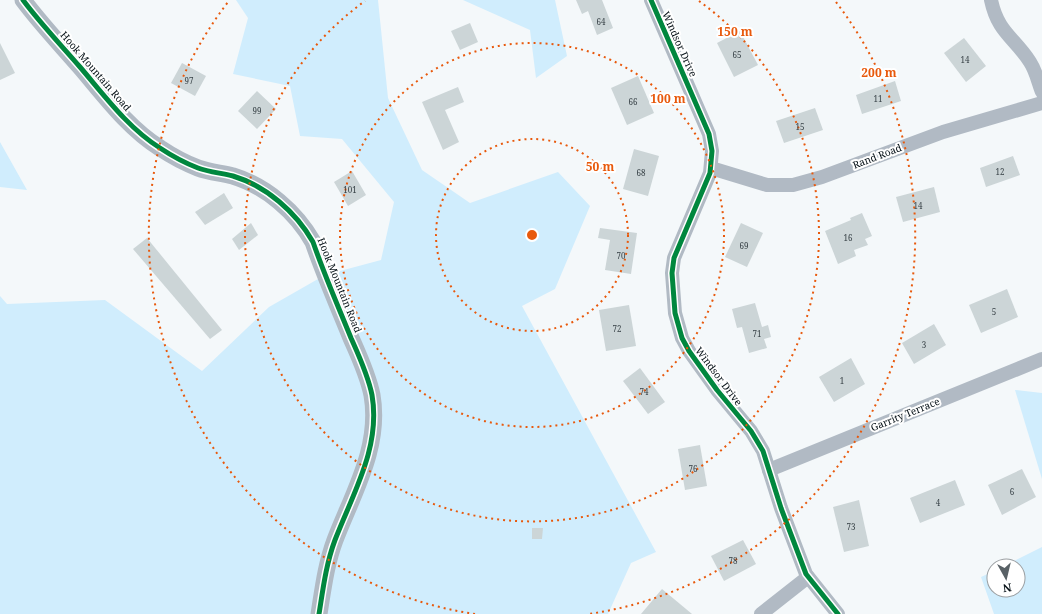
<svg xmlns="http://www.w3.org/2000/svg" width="1042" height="614" font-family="'Noto Serif',serif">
	<rect width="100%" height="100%" fill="#f4f8fa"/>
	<g fill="#d0edfd">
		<polygon points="236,0 378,0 388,98 422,170 470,203 558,172 590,206 555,289 522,306 656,552 631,563 608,614 0,614 0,296 7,304 105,300 202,371 269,307 325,275 381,260 394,202 342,139 300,136 290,86 233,74 248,18"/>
		<polygon points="463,0 555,0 567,56 536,78 530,30"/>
		<polygon points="0,142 27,190 0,187"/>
		<polygon points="1015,390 1042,393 1042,479"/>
		<polygon points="1042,547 1042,614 994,614 981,577 994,571 994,590 1018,590 1018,566 1004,566"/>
	</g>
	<g fill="#ccd5d7">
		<polygon points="576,0 602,0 613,28 597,35 588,11 582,14"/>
		<polygon points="470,23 478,42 460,50 451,31"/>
		<polygon points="740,31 758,65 734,77 717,43"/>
		<polygon points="964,38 986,66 966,82 944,53"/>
		<polygon points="0,43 15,73 0,80"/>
		<polygon points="182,63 206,76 195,96 171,83"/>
		<polygon points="638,76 654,113 627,125 611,88"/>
		<polygon points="895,81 901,101 862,114 856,95"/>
		<polygon points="458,87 464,102 445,110 459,142 443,150 422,102"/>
		<polygon points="257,91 276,109 257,129 238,111"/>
		<polygon points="815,108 823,130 784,143 776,121"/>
		<polygon points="634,149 659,156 648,196 623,189"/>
		<polygon points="1013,156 1020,175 986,187 980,168"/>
		<polygon points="352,171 366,195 348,206 334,182"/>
		<polygon points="934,187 940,212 903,222 896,197"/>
		<polygon points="224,193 233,208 205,225 195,212"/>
		<polygon points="862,213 872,236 865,239 868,245 854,250 856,256 838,264 825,231 851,220 850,218"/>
		<polygon points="251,223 258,235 239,250 232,239"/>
		<polygon points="741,223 763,233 747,267 725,257"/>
		<polygon points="600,228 637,233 631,274 605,270 610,240 598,238"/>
		<polygon points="147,238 222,330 210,339 133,249"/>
		<polygon points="1007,289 1018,317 981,333 969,305"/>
		<polygon points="755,303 762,327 768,325 771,337 764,339 767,348 749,353 742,327 737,328 732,309"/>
		<polygon points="629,305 636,346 606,351 599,310"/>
		<polygon points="934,324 946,345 914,364 902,343"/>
		<polygon points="851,358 865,384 834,402 819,377"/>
		<polygon points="640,368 665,402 648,414 623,381"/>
		<polygon points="700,445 707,486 685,490 678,449"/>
		<polygon points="1022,469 1036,497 1002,515 988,485"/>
		<polygon points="955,480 965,505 920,523 910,498"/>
		<polygon points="859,500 869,546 844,552 833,507"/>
		<polygon points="532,528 543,528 542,539 532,539"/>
		<polygon points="743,540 756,564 724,581 711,556"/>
		<polygon points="662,589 692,614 641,614"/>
	</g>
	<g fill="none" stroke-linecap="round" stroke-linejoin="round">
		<g stroke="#b1bac4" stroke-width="14">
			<polyline points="651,0 709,134 712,151 710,173 674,258 672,273 675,313 682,338 689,351 717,390 751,431 763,451 781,508 806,574 838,614"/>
			<path d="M 991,0 C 998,33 1014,37 1030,62 C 1036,71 1038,82 1042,92"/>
			<polyline points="711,168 767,185 793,185 822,177 943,132 1042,103"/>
			<polyline points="769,470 1042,359"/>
			<polyline points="761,614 808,577"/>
		</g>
		<path stroke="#b1bac4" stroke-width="17" d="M 23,0 C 40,23 61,45 80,67 C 104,95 128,128 160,148 C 172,156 185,163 198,168 C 209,172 221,173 233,176 C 266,186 296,212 313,242 C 324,274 338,306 351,338 C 359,356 368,375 372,395 C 381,447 353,493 335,540 C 326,564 323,589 319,614"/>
		<defs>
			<g id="cycleway">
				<path d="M 23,0 C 40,23 61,45 80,67 C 104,95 128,128 160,148 C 172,156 185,163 198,168 C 209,172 221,173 233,176 C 266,186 296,212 313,242 C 324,274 338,306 351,338 C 359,356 368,375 372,395 C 381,447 353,493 335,540 C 326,564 323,589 319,614"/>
				<polyline points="651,0 709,134 712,151 710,173 674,258 672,273 675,313 682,338 689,351 717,390 751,431 763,451 781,508 806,574 838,614"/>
			</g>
		</defs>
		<use href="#cycleway" stroke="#fff" stroke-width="8"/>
		<use href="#cycleway" stroke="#00873e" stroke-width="5"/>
	</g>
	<g fill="none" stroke="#e8590c" stroke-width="2" stroke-dasharray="2 4">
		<circle cx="532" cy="235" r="96"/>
		<circle cx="532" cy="235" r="192"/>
		<path d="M699 1A287 287 0 1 1 365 1"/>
		<path d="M475 614A383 383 0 0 1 228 2M836 2A383 383 0 0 1 589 614"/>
	</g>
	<g text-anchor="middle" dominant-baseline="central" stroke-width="4" stroke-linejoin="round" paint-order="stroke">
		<g font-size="8" fill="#374146">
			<text x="601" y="21">64</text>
			<text x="737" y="54">65</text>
			<text x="965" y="59">14</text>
			<text x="189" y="80">97</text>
			<text x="878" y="98">11</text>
			<text x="633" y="101">66</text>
			<text x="257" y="110">99</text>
			<text x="800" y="126">15</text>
			<text x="1000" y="171">12</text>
			<text x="641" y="172">68</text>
			<text x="350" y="189">101</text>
			<text x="918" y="205">14</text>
			<text x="848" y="237">16</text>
			<text x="744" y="245">69</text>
			<text x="621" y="255">70</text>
			<text x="994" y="311">5</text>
			<text x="617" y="328">72</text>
			<text x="757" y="333">71</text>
			<text x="924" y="344">3</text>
			<text x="842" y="380">1</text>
			<text x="644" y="391">74</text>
			<text x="693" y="468">76</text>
			<text x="1012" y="491">6</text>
			<text x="938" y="502">4</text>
			<text x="851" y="526">73</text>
			<text x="733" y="560">78</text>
		</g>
		<g font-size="10" fill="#051016" stroke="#fff">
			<text transform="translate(680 44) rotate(66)">Windsor Drive</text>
			<text transform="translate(96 71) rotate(49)">Hook Mountain Road</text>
			<text transform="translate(877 156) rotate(-21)">Rand Road</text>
			<text transform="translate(340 285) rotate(68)">Hook Mountain Road</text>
			<text transform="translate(719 376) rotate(53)">Windsor Drive</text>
			<text transform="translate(905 414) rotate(-22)">Garrity Terrace</text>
		</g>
	</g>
	<circle cx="532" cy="235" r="6" fill="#e8590c" stroke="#fff" stroke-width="2"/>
	<g font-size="12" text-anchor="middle" font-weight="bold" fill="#e8590c" stroke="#fff" stroke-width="4" stroke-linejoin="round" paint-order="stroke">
		<text x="735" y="36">150 m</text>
		<text x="879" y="77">200 m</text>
		<text x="668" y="103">100 m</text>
		<text x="600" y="171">50 m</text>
	</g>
	<g transform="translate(1006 578) rotate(172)"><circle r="19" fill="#ffffff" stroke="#9b9fa2"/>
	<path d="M0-3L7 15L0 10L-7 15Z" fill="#596166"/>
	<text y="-6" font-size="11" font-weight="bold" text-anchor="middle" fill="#051016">N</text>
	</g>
</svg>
